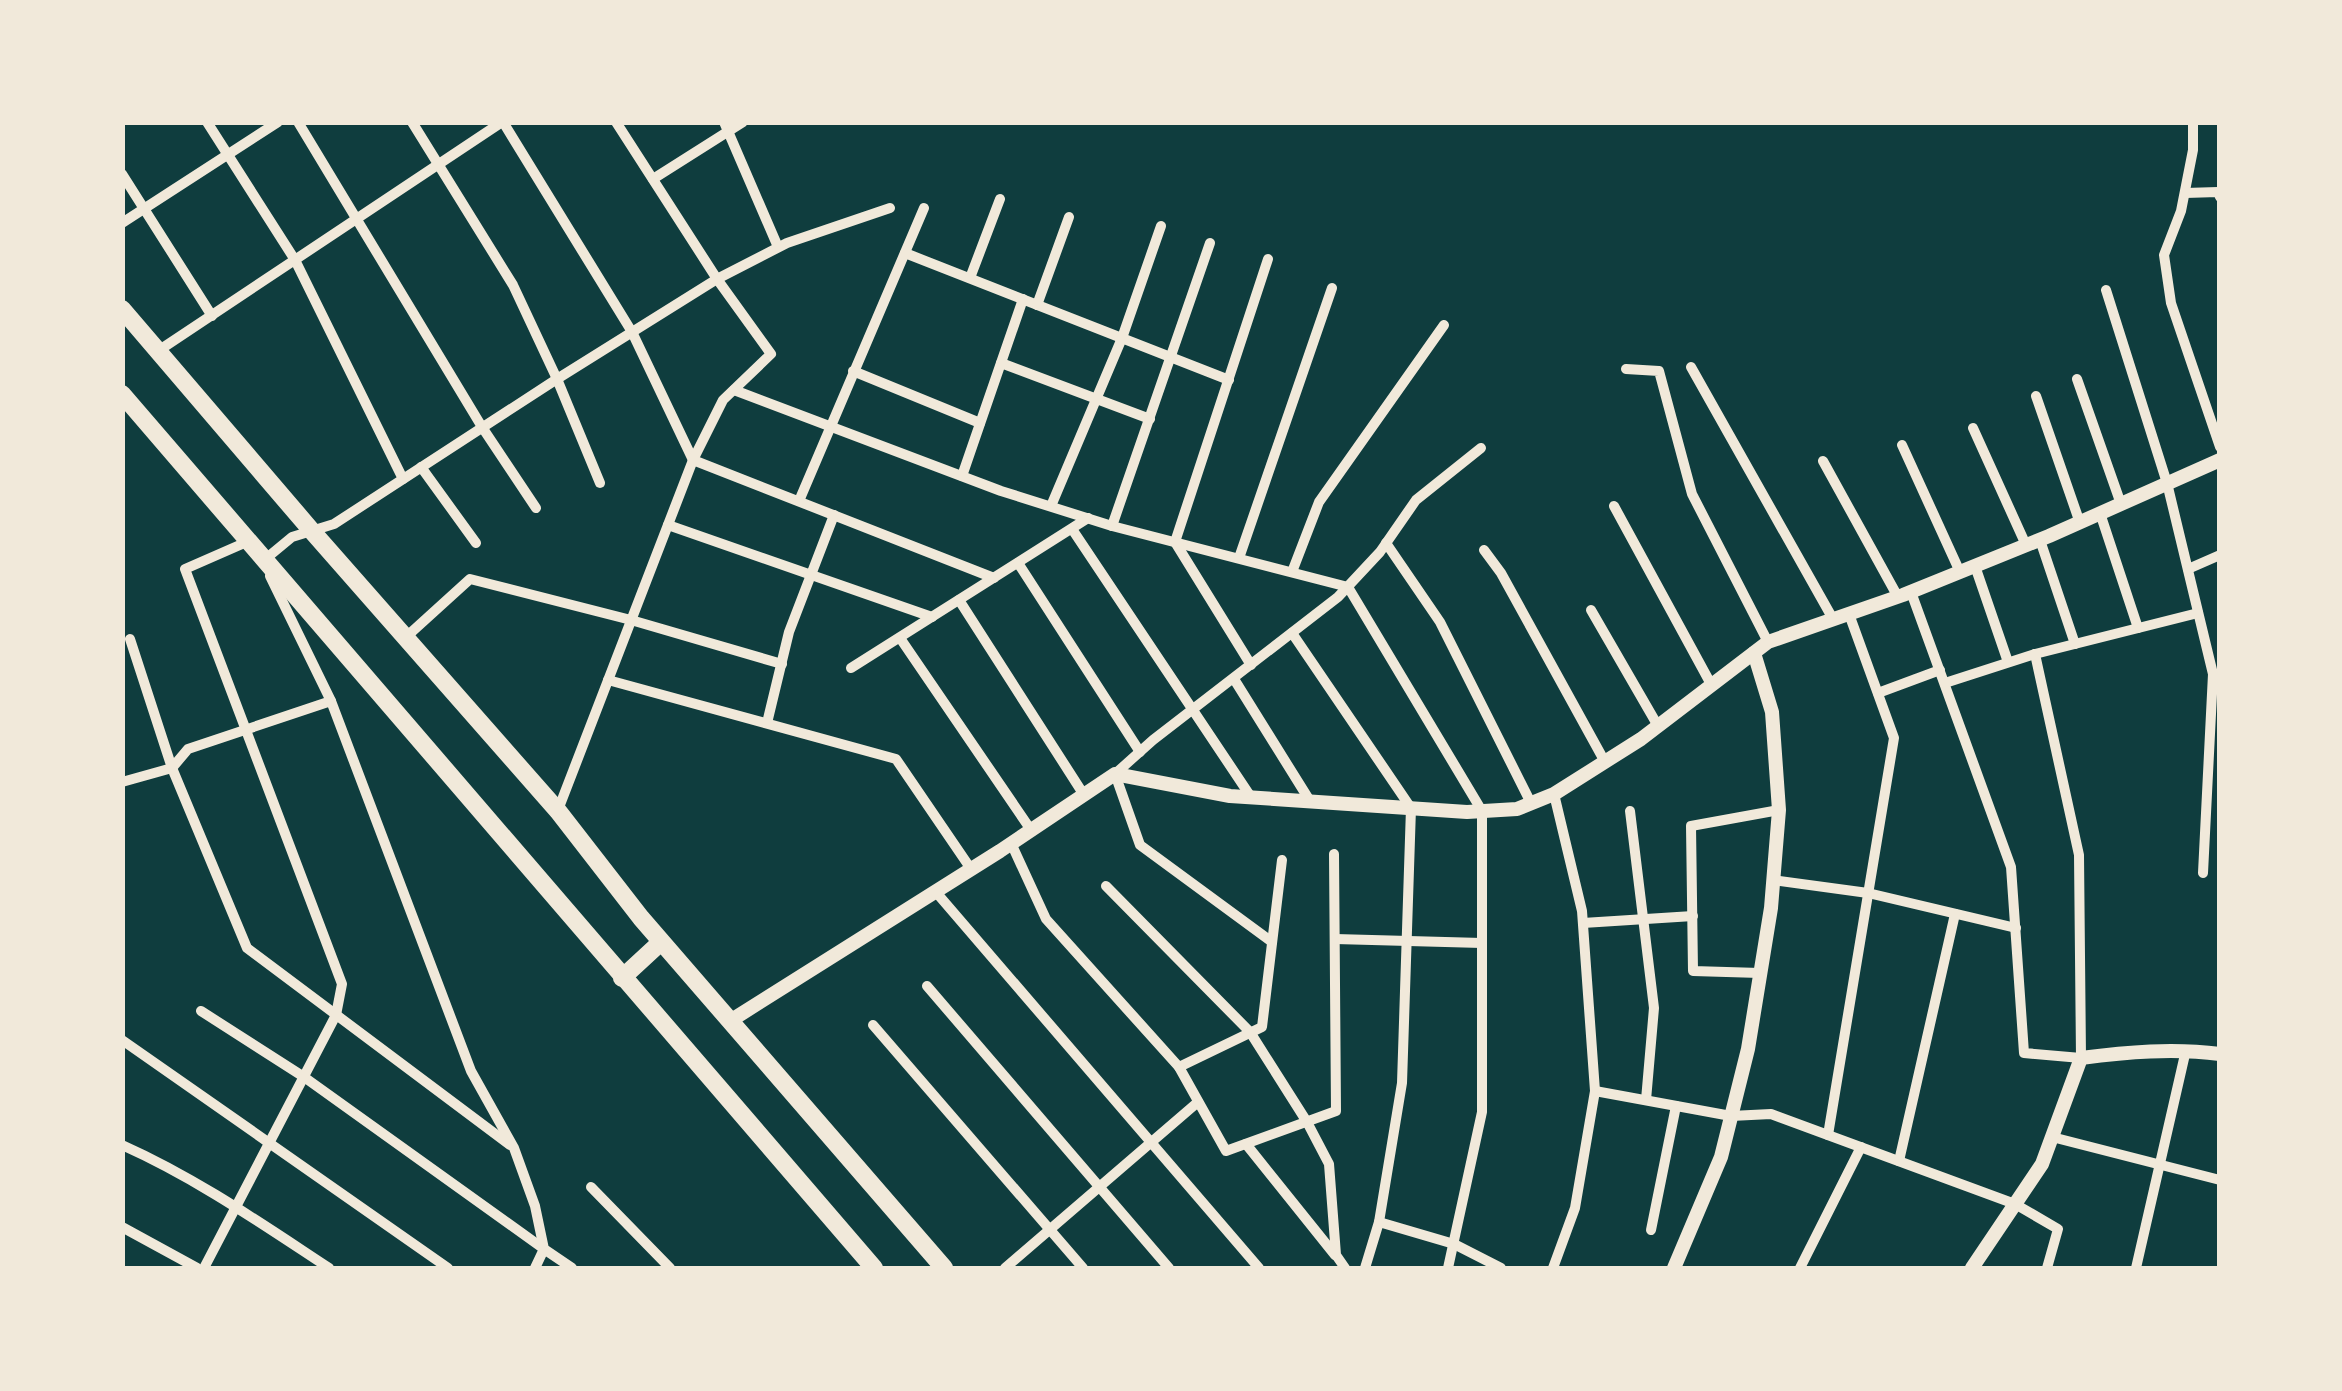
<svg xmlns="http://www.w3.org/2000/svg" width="2342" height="1391" font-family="'Exo 2',sans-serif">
	<rect width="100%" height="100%" fill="#0f3d3e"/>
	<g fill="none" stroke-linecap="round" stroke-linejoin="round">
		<g stroke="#f1e9da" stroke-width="10">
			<polyline points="207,122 295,260 403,479"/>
			<polyline points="298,122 482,427 536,508"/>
			<polyline points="412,122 513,285 557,379 600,483"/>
			<polyline points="503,122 632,332 693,460 994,578"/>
			<polyline points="724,122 778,247"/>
			<polyline points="2193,122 2193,150 2181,211 2164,255 2171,303 2220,447"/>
			<polyline points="122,174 212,316"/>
			<polyline points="653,179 743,122"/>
			<polyline points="2185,193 2218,192 2220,197"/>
			<polyline points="122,223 278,122"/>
			<polyline points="905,253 1229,380"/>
			<polyline points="970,278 1000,199"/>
			<polyline points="2106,290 2167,483 2213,674 2203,873"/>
			<polyline points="1037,305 1069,217"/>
			<polyline points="158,351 502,122"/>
			<polyline points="1001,363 1150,419"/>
			<polyline points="1691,367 1833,619"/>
			<polyline points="1626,369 1659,371 1692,494 1768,642"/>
			<polyline points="853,371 980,423"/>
			<polyline points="2077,379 2121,504"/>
			<polyline points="734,390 1001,491 1112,526 1348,587 1482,811 1482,1112 1448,1268"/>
			<polyline points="2036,396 2080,523"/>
			<polyline points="1973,428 2026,545"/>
			<polyline points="1902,445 1960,572"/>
			<polyline points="1823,461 1898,597"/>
			<polyline points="421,467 476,543"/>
			<polyline points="962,476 1023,299"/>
			<polyline points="799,501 924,208"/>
			<polyline points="1051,506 1122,338 1161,226"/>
			<polyline points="1614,506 1712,686"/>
			<polyline points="2100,513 2138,628"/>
			<polyline points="668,525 932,617"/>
			<polyline points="1112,526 1210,243"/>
			<polyline points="1072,529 1251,797"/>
			<polyline points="2040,540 2075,644"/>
			<polyline points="1386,543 1440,622 1531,803"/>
			<polyline points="1484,550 1501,573 1605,762"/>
			<polyline points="1239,558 1332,288"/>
			<polyline points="263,561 292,537 334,524 557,379 717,279 787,243 890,208"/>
			<polyline points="1018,563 1140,752"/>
			<polyline points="1975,566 2008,662"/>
			<polyline points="2188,569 2220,555"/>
			<polyline points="1292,572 1319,502 1444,325"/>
			<polyline points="270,576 331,701 471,1071 514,1148 535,1206 544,1249 572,1268"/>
			<polyline points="1911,592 2011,867 2024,1053 2081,1058 2079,855 2035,654"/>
			<polyline points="959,600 1084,795"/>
			<polyline points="1591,610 1658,726"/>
			<polyline points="1292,633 1411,808 1402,1083 1379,1222 1365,1268"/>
			<polyline points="405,638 470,579 631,620 782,664"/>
			<polyline points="900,638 1031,830"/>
			<polyline points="130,639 172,768 247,948 510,1145"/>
			<polyline points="1251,665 1175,542 1268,259"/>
			<polyline points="851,668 1088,518"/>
			<polyline points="1234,679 1310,801"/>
			<polyline points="608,680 896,759 971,869"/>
			<polyline points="1945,683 2035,654 2198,613"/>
			<polyline points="1878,693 1940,670"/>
			<polyline points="767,723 789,632 834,515"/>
			<polyline points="122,782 172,768 188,749 331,701"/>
			<polyline points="558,810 693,460 723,400 771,354 717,279 616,122"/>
			<polyline points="1630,811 1654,1008 1646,1100"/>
			<polyline points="1011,843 1046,919 1179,1067 1226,1151 1336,1111 1334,854"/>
			<polyline points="1773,880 1868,893 2016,928"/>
			<polyline points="1106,886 1250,1032 1307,1122 1329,1164 1336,1255 1345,1268"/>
			<polyline points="935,891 1259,1268"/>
			<polyline points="1583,923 1693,916"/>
			<polyline points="1335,939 1482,943"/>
			<polyline points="1272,942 1140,845 1115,774 1153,740 1338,597 1380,552 1416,500 1481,448"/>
			<polyline points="1760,973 1693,971 1691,826 1779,810"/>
			<polyline points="927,986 1169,1268"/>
			<polyline points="201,1011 304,1077 544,1249 535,1268"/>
			<polyline points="873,1025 1083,1268"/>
			<polyline points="122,1040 448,1268"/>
			<polyline points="1179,1067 1262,1027 1282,860"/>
			<polyline points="1595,1091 1731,1116 1771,1114 2015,1204 2058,1229 2047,1268"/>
			<polyline points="1828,1135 1894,738 1849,614"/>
			<polyline points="2052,1137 2220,1180"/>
			<polyline points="1246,1144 1335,1255"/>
			<path d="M 122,1145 C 196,1178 262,1224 329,1268"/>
			<polyline points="1899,1161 1955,914"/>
			<polyline points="591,1187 670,1268"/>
			<polyline points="1379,1222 1454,1244 1501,1268"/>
			<polyline points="122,1227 197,1268"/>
			<polyline points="1651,1230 1676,1106"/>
			<polyline points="204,1268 336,1015 342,984 185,569 249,541"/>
			<polyline points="1005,1268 1198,1102"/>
			<polyline points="1553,1268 1575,1208 1595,1091 1582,911 1554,794"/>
			<polyline points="1800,1268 1861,1147"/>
			<polyline points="2136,1268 2186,1050"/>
		</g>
		<g stroke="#f1e9da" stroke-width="14">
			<polyline points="730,1021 1000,851 1115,774 1230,796 1467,812 1517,809 1554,794 1641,739 1768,642 1903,595 2049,536 2220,460"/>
			<polyline points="1674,1268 1721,1157 1748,1049 1771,908 1779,810 1772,712 1754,653"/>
			<path d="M 1972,1268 L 2042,1164 L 2081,1058 C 2127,1052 2173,1048 2220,1054"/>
		</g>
		<g stroke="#f1e9da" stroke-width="18">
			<polyline points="122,309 311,530 558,811 641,918 944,1268"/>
			<polyline points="122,394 874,1268"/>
			<polyline points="622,978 661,942"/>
		</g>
	</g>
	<rect width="2342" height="1391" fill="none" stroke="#f1e9da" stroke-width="250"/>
</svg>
